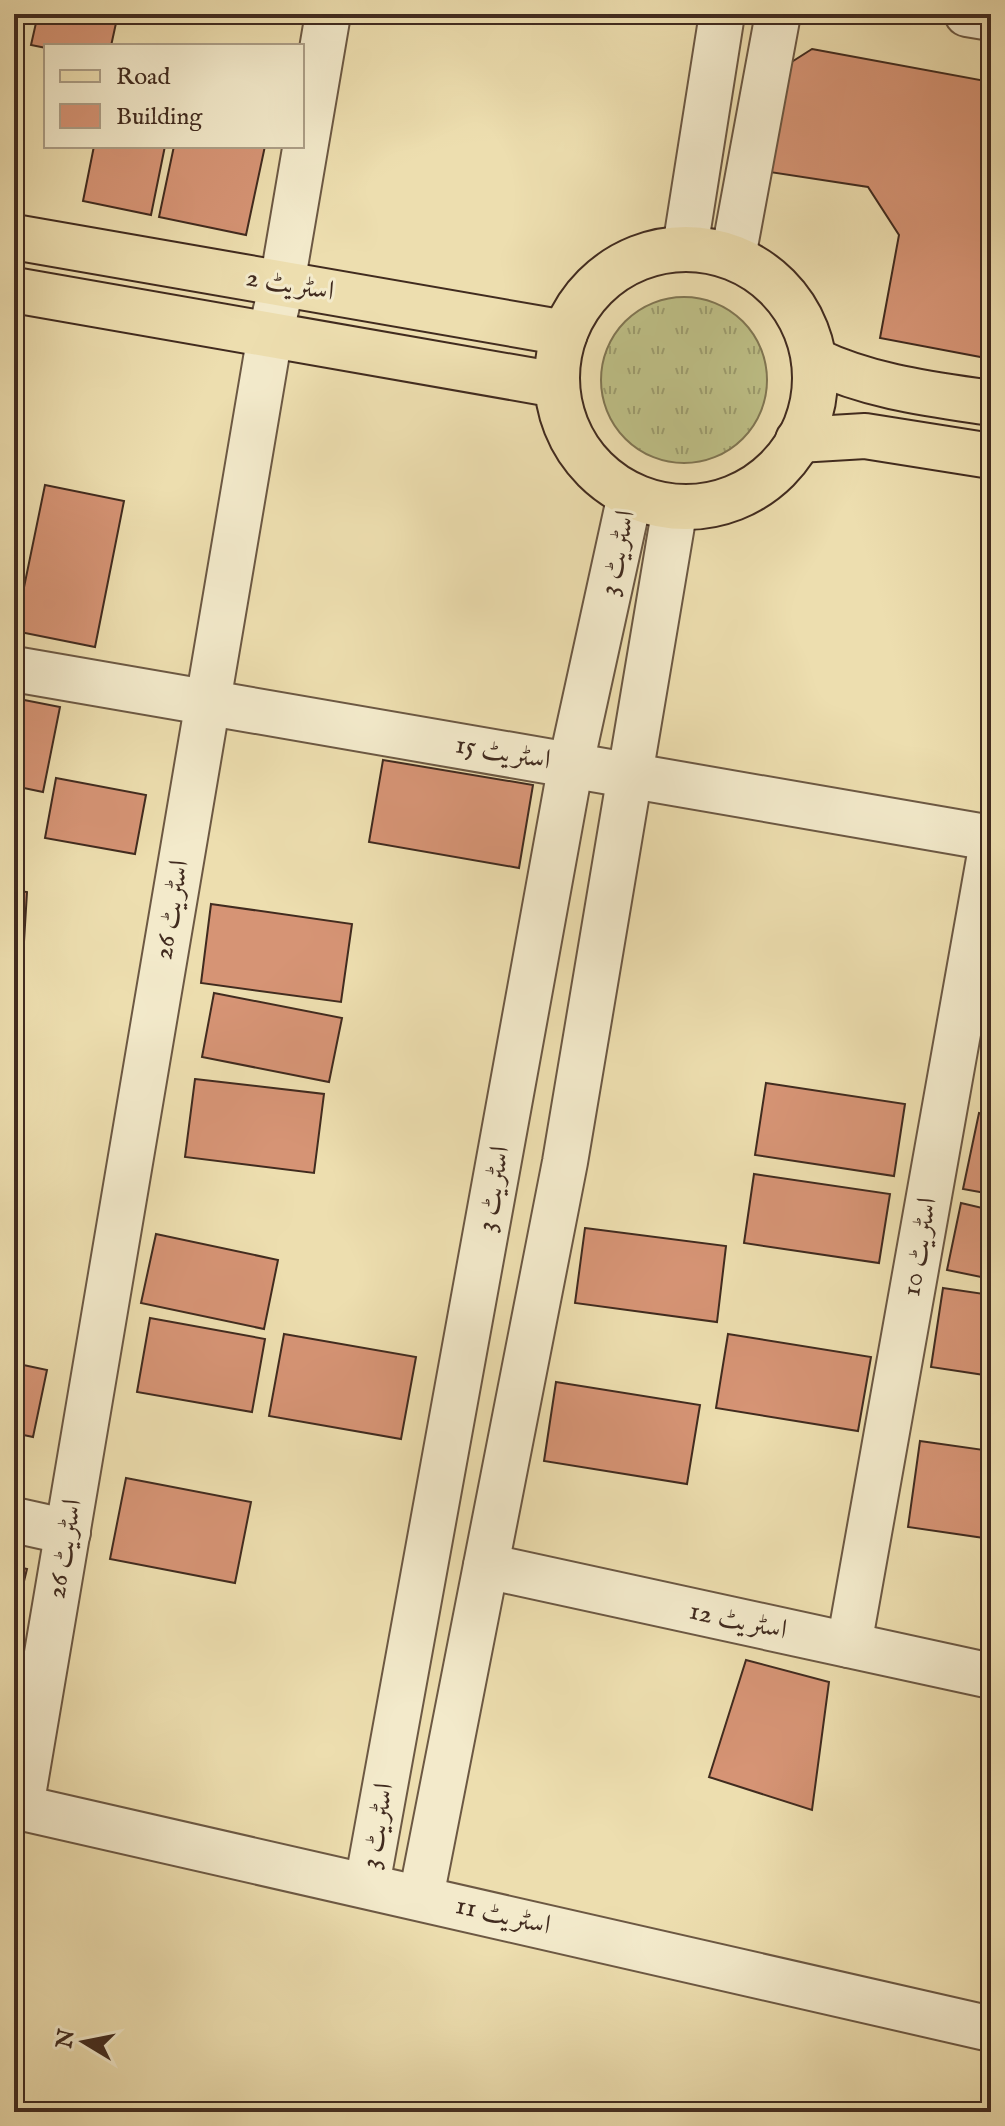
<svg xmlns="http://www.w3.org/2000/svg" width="1005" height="2126" font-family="'IM FELL English',Amiri,serif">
	<defs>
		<pattern id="grass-tufts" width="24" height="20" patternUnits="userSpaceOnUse" patternTransform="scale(2)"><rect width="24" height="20" fill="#bec087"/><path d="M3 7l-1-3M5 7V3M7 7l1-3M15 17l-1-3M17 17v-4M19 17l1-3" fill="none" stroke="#9c9c6e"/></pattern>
	</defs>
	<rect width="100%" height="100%" fill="#eddeaf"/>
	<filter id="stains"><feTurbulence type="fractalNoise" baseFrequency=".0025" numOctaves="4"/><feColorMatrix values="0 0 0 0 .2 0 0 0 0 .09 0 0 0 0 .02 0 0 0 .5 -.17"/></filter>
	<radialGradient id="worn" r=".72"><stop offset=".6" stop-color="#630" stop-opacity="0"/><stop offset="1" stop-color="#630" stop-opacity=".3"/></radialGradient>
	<circle fill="url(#grass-tufts)" stroke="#807653" stroke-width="2" cx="684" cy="380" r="83"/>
	<g fill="#d69475" stroke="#412b1f" stroke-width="2">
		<polygon points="38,14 118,14 111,46 46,48 31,45"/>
		<polygon points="812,49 991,82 991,359 880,338 899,235 868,187 763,171 779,70"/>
		<polygon points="94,146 165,146 151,215 83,201"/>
		<polygon points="174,146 265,146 246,235 159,217"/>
		<polygon points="45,485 124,501 95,647 15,631"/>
		<polygon points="14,698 60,707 43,792 14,786"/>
		<polygon points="383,760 533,785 519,868 369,842"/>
		<polygon points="56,778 146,795 135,854 45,838"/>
		<polygon points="14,890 27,892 23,958 14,956"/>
		<polygon points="211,904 352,924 341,1002 201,983"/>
		<polygon points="214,993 342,1018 329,1082 202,1057"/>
		<polygon points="195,1079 324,1094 314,1173 185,1157"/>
		<polygon points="766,1083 905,1104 894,1176 755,1155"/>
		<polygon points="979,1113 991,1116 991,1194 963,1189"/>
		<polygon points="754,1174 890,1194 879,1263 744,1243"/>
		<polygon points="961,1203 991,1210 991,1279 947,1270"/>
		<polygon points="585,1228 726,1246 717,1322 575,1303"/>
		<polygon points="156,1234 278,1260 264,1329 141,1303"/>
		<polygon points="943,1288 991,1295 991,1376 931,1367"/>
		<polygon points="150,1318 265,1339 252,1412 137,1392"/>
		<polygon points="284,1334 416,1357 401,1439 269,1416"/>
		<polygon points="728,1334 871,1357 858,1431 716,1408"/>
		<polygon points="14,1363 47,1370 33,1437 14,1433"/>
		<polygon points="556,1382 700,1405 687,1484 544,1461"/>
		<polygon points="920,1441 991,1451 991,1539 908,1527"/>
		<polygon points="126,1478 251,1502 235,1583 110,1559"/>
		<polygon points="14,1566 27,1569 14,1622"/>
		<polygon points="746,1660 829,1682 812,1810 709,1777"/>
	</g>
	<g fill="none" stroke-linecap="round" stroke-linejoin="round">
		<defs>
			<g id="minor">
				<polyline points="967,14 991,18"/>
				<polyline points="685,248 722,14"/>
				<polyline points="733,257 778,14"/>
				<polyline points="14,669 991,838"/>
				<polyline points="14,1520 68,1532"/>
				<polyline points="486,1566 991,1676"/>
				<polyline points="849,1645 991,848"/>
				<polyline points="14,1806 991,2029"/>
				<polyline points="21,1807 270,335 282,284 328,14"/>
				<polyline points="367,1885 571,764 630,495"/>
				<polyline points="421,1897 565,1162 675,507"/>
			</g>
			<g id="major">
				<polyline points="14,237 565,333"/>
				<circle cx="686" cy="378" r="129"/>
				<polyline points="14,290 557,385"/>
				<path d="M 814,360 C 870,387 930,394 991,403"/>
				<polyline points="798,440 865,436 991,456"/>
			</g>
		</defs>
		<use href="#minor" stroke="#6c5843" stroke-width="48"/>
		<use href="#major" stroke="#412b1f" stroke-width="48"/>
		<use href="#minor" stroke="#f3eacb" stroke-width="44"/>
		<use href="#major" stroke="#eddeaf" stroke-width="44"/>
	</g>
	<g text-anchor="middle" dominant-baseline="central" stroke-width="6" stroke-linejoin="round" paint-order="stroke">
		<g font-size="28" fill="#412b1f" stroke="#f3eacb">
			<text transform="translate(290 285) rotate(10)">اسٹریٹ 2</text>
			<text transform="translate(618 553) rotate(-78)">اسٹریٹ 3</text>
			<text transform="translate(503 753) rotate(10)">اسٹریٹ 15</text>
			<text transform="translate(172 910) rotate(-80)">اسٹریٹ 26</text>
			<text transform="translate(494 1189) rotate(-80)">اسٹریٹ 3</text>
			<text transform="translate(920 1247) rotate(-80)">اسٹریٹ 10</text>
			<text transform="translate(65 1549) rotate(-80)">اسٹریٹ 26</text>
			<text transform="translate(738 1621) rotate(12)">اسٹریٹ 12</text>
			<text transform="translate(378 1826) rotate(-80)">اسٹریٹ 3</text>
			<text transform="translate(503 1916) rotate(13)">اسٹریٹ 11</text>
		</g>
	</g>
	<rect width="1005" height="2126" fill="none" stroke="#eddeaf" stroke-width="48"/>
	<rect x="16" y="16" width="973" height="2094" fill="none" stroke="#412b1f" stroke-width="4"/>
	<rect x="24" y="24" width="957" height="2078" fill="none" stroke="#412b1f" stroke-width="2"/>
	<rect x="44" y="44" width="260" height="104" fill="#f3eacb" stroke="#ac9e86" stroke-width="2"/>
	<rect x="60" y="70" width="40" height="12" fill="#eddeaf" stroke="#ac9e86" stroke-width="2"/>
	<text x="116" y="84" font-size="24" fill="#412b1f">Road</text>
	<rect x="60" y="104" width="40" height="24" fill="#d69475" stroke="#ac9e86" stroke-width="2"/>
	<text x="116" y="124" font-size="24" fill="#412b1f">Building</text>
	<g transform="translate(84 2042) rotate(280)" stroke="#f3eacb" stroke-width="6" paint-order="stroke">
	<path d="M0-6L14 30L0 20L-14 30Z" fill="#412b1f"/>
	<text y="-12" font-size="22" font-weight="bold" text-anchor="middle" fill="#412b1f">N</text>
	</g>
	<rect width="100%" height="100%" filter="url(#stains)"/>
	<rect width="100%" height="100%" fill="url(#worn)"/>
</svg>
